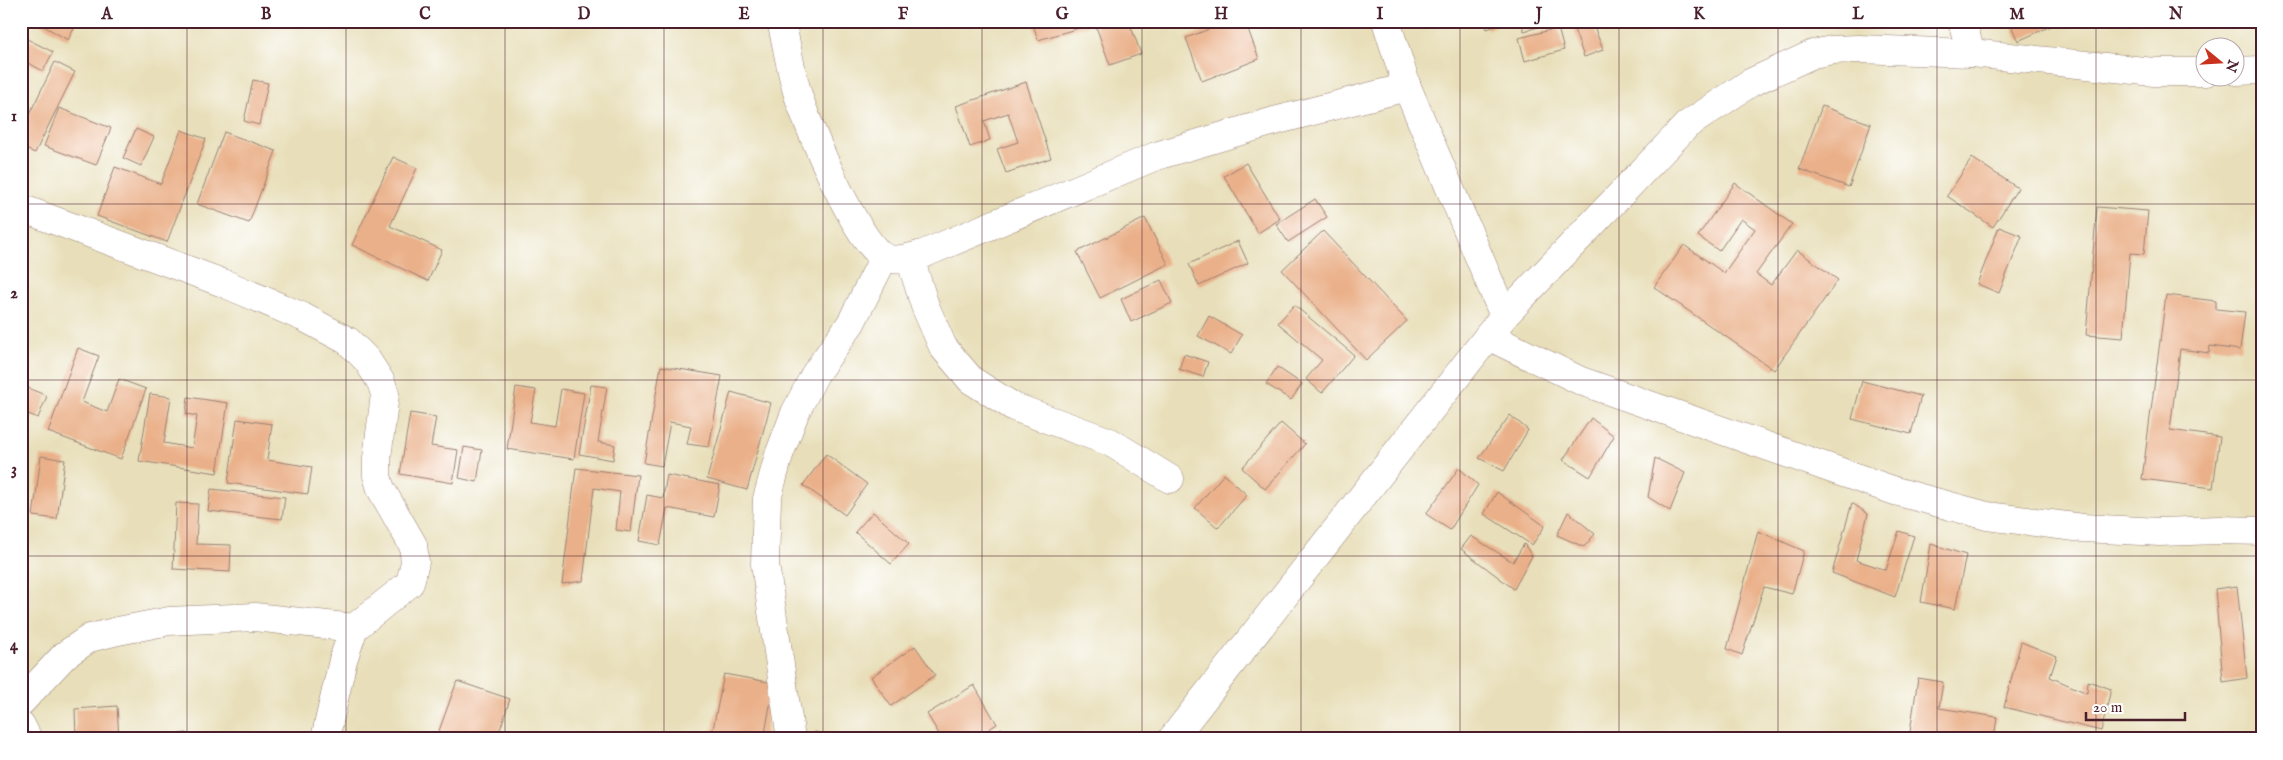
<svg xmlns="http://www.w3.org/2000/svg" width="2283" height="760" font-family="'IM FELL English',serif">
	<rect width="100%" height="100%" fill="#fff"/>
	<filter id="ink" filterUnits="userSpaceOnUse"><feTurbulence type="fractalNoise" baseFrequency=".02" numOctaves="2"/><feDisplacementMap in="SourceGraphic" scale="10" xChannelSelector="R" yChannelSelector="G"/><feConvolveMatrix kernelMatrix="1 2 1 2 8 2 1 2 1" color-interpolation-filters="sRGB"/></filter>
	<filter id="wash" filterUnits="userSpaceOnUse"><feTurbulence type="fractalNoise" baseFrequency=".0096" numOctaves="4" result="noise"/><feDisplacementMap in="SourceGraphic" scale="20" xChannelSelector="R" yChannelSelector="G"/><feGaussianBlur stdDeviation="1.12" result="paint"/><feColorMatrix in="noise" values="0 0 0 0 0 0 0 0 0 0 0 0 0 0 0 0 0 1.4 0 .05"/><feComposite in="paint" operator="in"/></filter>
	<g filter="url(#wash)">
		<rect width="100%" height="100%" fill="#e8dfba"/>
		<g id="blocks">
			<g fill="#eab089">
				<polygon points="35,21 78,21 68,40"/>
				<polygon points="1032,21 1092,21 1093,24 1038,40"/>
				<polygon points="1094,21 1129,21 1141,54 1110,65"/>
				<polygon points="1230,21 1245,21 1259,59 1202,81 1186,38"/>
				<polygon points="1484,21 1498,21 1499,25 1487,29"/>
				<polygon points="1521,21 1557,21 1558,22 1524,31"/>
				<polygon points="1571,21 1592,21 1603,50 1584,57"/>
				<polygon points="2009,21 2062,21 2018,41"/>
				<polygon points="1558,28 1564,50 1525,61 1519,38"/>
				<polygon points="21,36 53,52 43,71 21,59"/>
				<polygon points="55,62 75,72 35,153 21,147 21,116 27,119"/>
				<polygon points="253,80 268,83 259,125 244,121"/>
				<polygon points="1026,82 1051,158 1006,173 997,149 1018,142 1008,113 984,121 990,140 970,147 956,106"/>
				<polygon points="1822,106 1871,124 1849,187 1799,169"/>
				<polygon points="59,108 111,128 96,165 44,146"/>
				<polygon points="136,129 154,137 141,166 123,158"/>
				<polygon points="181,130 206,139 167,242 97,216 115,167 161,184"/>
				<polygon points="224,132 276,151 249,223 197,204"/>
				<polygon points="393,157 417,168 390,226 442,250 428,281 352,245"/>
				<polygon points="1972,158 2018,188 1993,227 1947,196"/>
				<polygon points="1246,163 1280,219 1258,233 1224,176"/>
				<polygon points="1735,183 1792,224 1756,274 1771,285 1797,250 1838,280 1774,370 1654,287 1684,245 1724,273 1755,229 1741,219 1719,251 1698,236"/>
				<polygon points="1315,199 1327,217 1288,242 1276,224"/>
				<polygon points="2097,207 2148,211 2144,254 2130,253 2123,338 2086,335"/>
				<polygon points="1145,218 1168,264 1100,298 1077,252"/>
				<polygon points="1999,227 2022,236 1999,293 1977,284"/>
				<polygon points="1323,231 1407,321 1366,360 1282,270"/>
				<polygon points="1238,241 1248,263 1199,286 1189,264"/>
				<polygon points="1161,280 1172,303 1131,322 1121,299"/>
				<polygon points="2166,295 2216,301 2216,309 2245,312 2240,350 2210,346 2209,353 2180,349 2170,430 2220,437 2213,488 2142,479"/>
				<polygon points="1294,305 1354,355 1322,393 1306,379 1322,360 1278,323"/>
				<polygon points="1209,316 1242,335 1231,354 1198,336"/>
				<polygon points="78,348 99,356 82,402 107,412 119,379 146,389 121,459 48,432"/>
				<polygon points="1184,354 1208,362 1203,377 1179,369"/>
				<polygon points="661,366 722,376 709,447 687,444 691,426 670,422 662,466 644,463"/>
				<polygon points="1277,367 1302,384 1291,400 1266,384"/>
				<polygon points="1862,381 1921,396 1911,434 1852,419"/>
				<polygon points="21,385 47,396 38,418 21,411"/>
				<polygon points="591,385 607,387 598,442 615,445 613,460 579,454"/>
				<polygon points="516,387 536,390 530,422 555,426 561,389 584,393 574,459 507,449"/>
				<polygon points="731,392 771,403 747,490 707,479"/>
				<polygon points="150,394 171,397 164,443 192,448 197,416 186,414 188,397 228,403 217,473 139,461"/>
				<polygon points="410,413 436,417 431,446 458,450 453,483 400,474"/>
				<polygon points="1510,415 1528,430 1504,471 1479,458"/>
				<polygon points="1591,418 1614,436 1590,477 1563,460"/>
				<polygon points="237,419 272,424 267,460 312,467 308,494 228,483"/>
				<polygon points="1281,423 1305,444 1265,489 1242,468"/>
				<polygon points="464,447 482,450 477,482 459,478"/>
				<polygon points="826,454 867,484 845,515 803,485"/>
				<polygon points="41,456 65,460 57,519 33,516"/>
				<polygon points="1655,458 1685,473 1670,511 1648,497"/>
				<polygon points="576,468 638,475 631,532 616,530 620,492 594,488 583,581 562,584"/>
				<polygon points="1459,468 1478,485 1450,530 1426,514"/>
				<polygon points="1224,474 1247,495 1218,528 1195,508"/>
				<polygon points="667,475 720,485 714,517 667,508 660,545 639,541 647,495 663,498"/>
				<polygon points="211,489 285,497 282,519 208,511"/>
				<polygon points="1497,492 1545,526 1532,545 1484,514"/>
				<polygon points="176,503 198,504 196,544 231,545 230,572 173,569"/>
				<polygon points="1852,503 1868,514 1856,560 1886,570 1899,531 1914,536 1895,597 1832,573"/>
				<polygon points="873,512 909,544 891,564 855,532"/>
				<polygon points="1568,512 1595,534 1584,547 1557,535"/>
				<polygon points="1758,531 1804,551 1792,594 1764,587 1742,655 1727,649"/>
				<polygon points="1471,536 1513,562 1524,544 1532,556 1514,589 1461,549"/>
				<polygon points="1931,544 1966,555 1955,609 1921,602"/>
				<polygon points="2237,586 2247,678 2223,682 2215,589"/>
				<polygon points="2021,642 2057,656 2050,677 2087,693 2088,681 2111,689 2101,731 2004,707"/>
				<polygon points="915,646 935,675 891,706 871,677"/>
				<polygon points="724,674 774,683 764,739 711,739"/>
				<polygon points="1918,678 1943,682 1939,708 1997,717 1994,739 1909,739"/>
				<polygon points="457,681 510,699 497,739 436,739"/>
				<polygon points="974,685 997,724 974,739 942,739 927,714"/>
				<polygon points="117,706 119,739 76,739 75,709"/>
				<polygon points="1001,728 1009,739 988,739"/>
				<polygon points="815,732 834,738 834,739 812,739"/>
				<polygon points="187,733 187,739 147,739 147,737"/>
			</g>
		</g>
	</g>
	<g filter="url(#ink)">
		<use href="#blocks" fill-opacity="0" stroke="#997f72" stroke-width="1"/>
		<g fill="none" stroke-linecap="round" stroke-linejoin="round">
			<defs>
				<g id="street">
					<path d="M 781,21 C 787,46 791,72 798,95 C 808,126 858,247 886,258 C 897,262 911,257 923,254 L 1156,156 L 1278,120 L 1407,87"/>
					<polyline points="1386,21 1407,87 1504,316"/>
					<polyline points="1962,21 1971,53"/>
					<polyline points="2236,71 2262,70"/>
					<polyline points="21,208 223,283 303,317 348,341 367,360 381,382 385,394 377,458 377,476 381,489 413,545 415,562 410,583 354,628 343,660 325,739"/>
					<polyline points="910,258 925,306 943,347 971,380 1014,407 1110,442 1170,479"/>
					<polyline points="1488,336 1581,381 1895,491 1987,516 2083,528 2160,532 2219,530 2262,531"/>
					<polyline points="21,702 65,655 90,638 118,631 169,621 255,617 354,628"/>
					<polyline points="21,725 28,739"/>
					<polyline points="791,739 765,564 767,499 779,455 795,413 815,374 851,323 884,257"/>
					<polyline points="1172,739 1504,316 1687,125 1750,83 1813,54 1832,50 1858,49 1971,53 2154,72 2206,72"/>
				</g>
			</defs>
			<use href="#street" stroke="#997f72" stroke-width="29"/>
			<use href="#street" stroke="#fff" stroke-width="28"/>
		</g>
	</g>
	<path fill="none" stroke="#4a1f2b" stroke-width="1" stroke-opacity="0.55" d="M 187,21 L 187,739M 346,21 L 346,739M 505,21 L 505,739M 664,21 L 664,739M 823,21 L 823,739M 982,21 L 982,739M 1142,21 L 1142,739M 1301,21 L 1301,739M 1460,21 L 1460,739M 1619,21 L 1619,739M 1778,21 L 1778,739M 1937,21 L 1937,739M 2096,21 L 2096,739M 21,204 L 2262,204M 21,380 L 2262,380M 21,556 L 2262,556"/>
	<rect width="2283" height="760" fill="none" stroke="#fff" stroke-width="55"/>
	<g transform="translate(2220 62) rotate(108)"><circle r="24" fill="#ffffff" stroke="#b7a5aa"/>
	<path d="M0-4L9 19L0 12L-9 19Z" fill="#c8321e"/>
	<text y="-8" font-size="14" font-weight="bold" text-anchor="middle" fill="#4a1f2b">N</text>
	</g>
	<path d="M2086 712v8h99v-8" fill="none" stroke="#4a1f2b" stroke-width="2.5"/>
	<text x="2093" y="712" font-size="15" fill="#4a1f2b" stroke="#ffffff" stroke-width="4" paint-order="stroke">20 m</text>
	<rect x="28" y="28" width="2228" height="704" fill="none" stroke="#4a1f2b" stroke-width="2"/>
	<g font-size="16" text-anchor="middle" font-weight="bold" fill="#4a1f2b">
		<text x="107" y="19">A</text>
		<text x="266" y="19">B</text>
		<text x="425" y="19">C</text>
		<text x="584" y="19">D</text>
		<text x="744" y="19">E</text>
		<text x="903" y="19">F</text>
		<text x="1062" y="19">G</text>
		<text x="1221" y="19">H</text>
		<text x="1380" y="19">I</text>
		<text x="1539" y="19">J</text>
		<text x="1699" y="19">K</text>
		<text x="1858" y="19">L</text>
		<text x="2017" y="19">M</text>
		<text x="2176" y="19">N</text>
		<text x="14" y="121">1</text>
		<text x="14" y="298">2</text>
		<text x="14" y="474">3</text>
		<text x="14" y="650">4</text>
	</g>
</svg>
